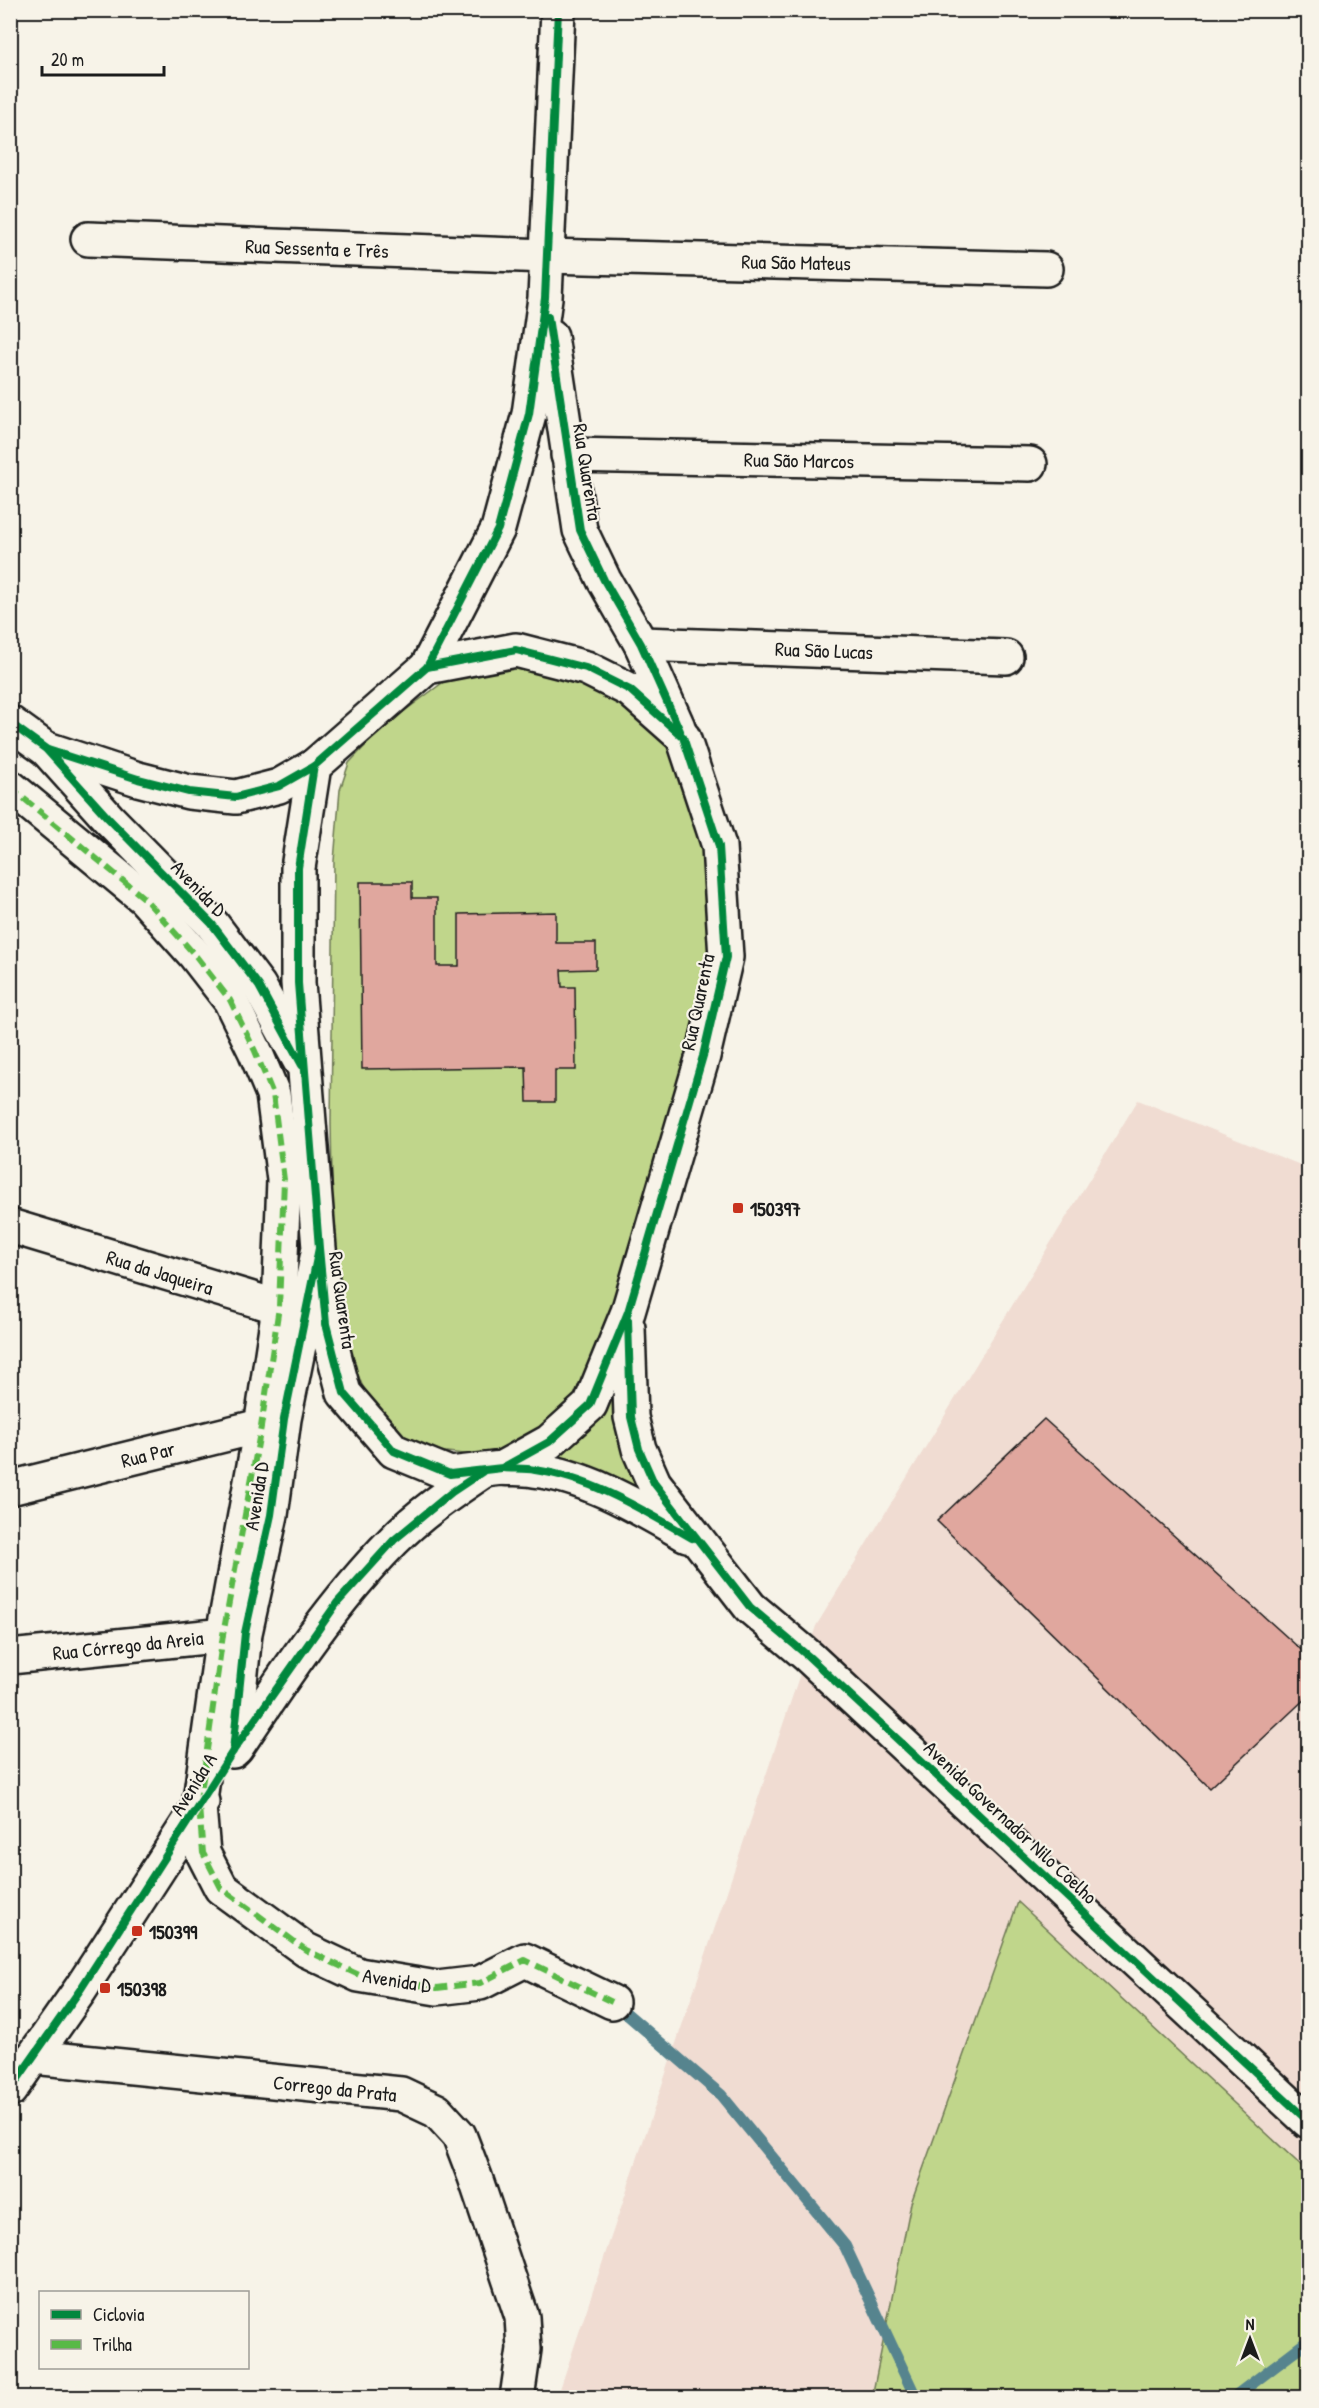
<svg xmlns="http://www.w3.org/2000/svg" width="1319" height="2408" font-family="'Patrick Hand',sans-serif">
	<rect width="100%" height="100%" fill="#f7f3e8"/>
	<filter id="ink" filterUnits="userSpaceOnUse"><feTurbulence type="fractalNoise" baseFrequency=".0167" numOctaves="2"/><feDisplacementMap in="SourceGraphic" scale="12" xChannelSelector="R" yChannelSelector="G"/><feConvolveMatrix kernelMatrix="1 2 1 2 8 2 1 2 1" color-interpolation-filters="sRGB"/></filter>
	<g filter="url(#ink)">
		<polygon fill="#f0dcd2" points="1138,1100 1308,1168 1308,2397 557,2398 816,1626"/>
		<g fill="#c0d68b" stroke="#6e7954" stroke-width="1.5">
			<polygon points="512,658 656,703 733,855 635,1291 580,1388 549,1428 509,1448 473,1455 438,1451 404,1438 380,1416 362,1385 346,1343 338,1295 333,1234 331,1123 334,861 340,790 349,763 383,727 461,669"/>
			<polygon points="633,1347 630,1403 679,1514 638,1491 581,1463 547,1458"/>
			<polygon points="1018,1902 1308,2172 1308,2397 872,2397 911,2203"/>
		</g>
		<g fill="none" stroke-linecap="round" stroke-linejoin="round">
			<g stroke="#56848e" stroke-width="12">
				<polyline points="613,2002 721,2095 845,2246 916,2398"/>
				<polyline points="1233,2398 1308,2341"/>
			</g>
		</g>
		<g fill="#e0a79e" stroke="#1c1c1c" stroke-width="1.5">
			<polygon points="360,882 412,882 412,898 437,898 437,966 459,966 459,914 556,912 556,943 596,943 596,969 561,970 562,987 575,987 576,1070 555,1070 555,1102 527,1102 526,1067 362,1069"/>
			<polygon points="1044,1419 1308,1656 1308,1696 1210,1788 937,1521"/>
		</g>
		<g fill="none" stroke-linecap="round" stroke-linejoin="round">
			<defs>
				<g id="minor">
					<polyline points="88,239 546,256 1046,269"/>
					<polyline points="551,336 580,530 604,580 641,644 678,727"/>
					<polyline points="568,455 1030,464"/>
					<polyline points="641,644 1006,657"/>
					<polyline points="427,667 498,529 529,414 545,298 558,10"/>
					<polyline points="10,723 46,749 108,818 212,924 259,986 300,1061"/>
					<polyline points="47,749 138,779 189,792 236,797 279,786 314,766"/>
					<polyline points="10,787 144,898 195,955 230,1000 255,1051 273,1094 284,1180 279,1307 261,1427 223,1635 199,1807 203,1853 221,1888 306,1950 359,1975 437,1988 480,1983 525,1960 612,2002"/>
					<polyline points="10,1226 279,1307 300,1299"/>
					<polyline points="628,1328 631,1417 639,1449 654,1483 750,1607 808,1656 1308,2121"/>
					<path d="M 502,1468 C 512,1469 523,1468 534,1470 C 588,1476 641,1509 687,1535"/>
					<polyline points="10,1488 280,1421"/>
					<polyline points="10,1657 244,1633"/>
					<path d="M 236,1748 C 284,1676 332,1603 393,1541 C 419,1514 452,1492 483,1471"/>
					<polyline points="233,1751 245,1633 271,1515 284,1419 319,1248 298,983 298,868 314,766 427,667 516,650 586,668 630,690 683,737 719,846 726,957 703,1056 628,1312 590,1405 549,1442 502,1468 450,1474 394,1451 344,1393 326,1324 319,1248"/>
					<polyline points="33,2057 401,2094 437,2111 459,2135 475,2177 522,2317 524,2349 517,2398"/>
					<polyline points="10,2090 80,1990 202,1802"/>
				</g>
			</defs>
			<use href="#minor" stroke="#1c1c1c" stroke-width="38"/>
			<use href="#minor" stroke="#f7f3e8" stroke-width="33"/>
			<polyline stroke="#58b947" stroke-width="6" stroke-dasharray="12 6" stroke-linecap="butt" points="10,787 144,898 195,955 230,1000 255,1051 273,1094 284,1180 279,1307 261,1427 223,1635 199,1807 203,1853 221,1888 306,1950 359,1975 437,1988 480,1983 525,1960 612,2002"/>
			<defs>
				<g id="cycleway">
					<polyline points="548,317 580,530 604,580 641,644 680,731"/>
					<polyline points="427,667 498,529 529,414 545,298 558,10"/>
					<polyline points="10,723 46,749 108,818 212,924 259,986 302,1065"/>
					<polyline points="48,750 138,779 189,792 236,797 279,786 314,766"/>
					<polyline points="628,1320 631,1417 639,1449 654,1483 750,1607 808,1656 1308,2121"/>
					<path d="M 503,1468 C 513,1469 525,1468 535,1470 C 592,1478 643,1510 692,1538"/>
					<polyline points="233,1751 245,1633 271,1515 284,1419 319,1248 298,983 298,868 314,766 427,667 516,650 586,668 630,690 683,737 719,846 726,957 703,1056 628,1312 590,1405 549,1442 502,1468 450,1474 394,1451 344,1393 326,1324 319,1248"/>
					<polyline points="10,2090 80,1990 233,1751 337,1603 394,1540 452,1492 482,1472"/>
				</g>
			</defs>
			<use href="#cycleway" stroke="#f7f3e8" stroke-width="11"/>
			<use href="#cycleway" stroke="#00873e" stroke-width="8"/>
		</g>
	</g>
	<g fill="#c8321e" stroke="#f7f3e8" stroke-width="2">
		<rect x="732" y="1202" width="12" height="12" rx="3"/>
		<rect x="131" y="1925" width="12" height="12" rx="3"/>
		<rect x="99" y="1982" width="12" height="12" rx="3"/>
	</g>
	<g text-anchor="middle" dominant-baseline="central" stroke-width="4.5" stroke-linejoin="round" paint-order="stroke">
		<g font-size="20" fill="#1c1c1c" stroke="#f7f3e8">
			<text transform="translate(317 248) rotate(2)">Rua Sessenta e Três</text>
			<text transform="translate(796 262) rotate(1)">Rua São Mateus</text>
			<text transform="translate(799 460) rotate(1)">Rua São Marcos</text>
			<text transform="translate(588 472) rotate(81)">Rua Quarenta</text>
			<text transform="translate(824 650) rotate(2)">Rua São Lucas</text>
			<text transform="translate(199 888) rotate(46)">Avenida D</text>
			<text transform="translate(697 1002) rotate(-78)">Rua Quarenta</text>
			<text transform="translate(160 1272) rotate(17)">Rua da Jaqueira</text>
			<text transform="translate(343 1300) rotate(82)">Rua Quarenta</text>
			<text transform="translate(148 1454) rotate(-14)">Rua Par</text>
			<text transform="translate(256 1496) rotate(-81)">Avenida D</text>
			<text transform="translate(128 1645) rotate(-6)">Rua Córrego da Areia</text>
			<text transform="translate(193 1784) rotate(-58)">Avenida A</text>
			<text transform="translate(1011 1822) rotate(43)">Avenida Governador Nilo Coelho</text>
			<text transform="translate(397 1980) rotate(9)">Avenida D</text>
			<text transform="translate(335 2088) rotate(6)">Corrego da Prata</text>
		</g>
		<g font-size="20" font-weight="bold" fill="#1c1c1c" stroke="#f7f3e8" text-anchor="start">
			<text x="750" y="1208">150397</text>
			<text x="149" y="1931">150399</text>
			<text x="117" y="1988">150398</text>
		</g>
	</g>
	<rect width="1319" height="2408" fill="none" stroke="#f7f3e8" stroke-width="36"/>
	<rect x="18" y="18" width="1283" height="2372" fill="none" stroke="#1c1c1c" stroke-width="2" filter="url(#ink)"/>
	<rect x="39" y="2291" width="210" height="78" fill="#f7f3e8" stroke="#9f9d96" stroke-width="1.5"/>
	<rect x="51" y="2310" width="30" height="9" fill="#00873e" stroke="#9f9d96" stroke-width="1.5"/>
	<text x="93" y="2321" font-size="18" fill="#1c1c1c">Ciclovia</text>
	<rect x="51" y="2340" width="30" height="9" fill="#58b947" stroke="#9f9d96" stroke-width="1.5"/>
	<text x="93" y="2351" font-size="18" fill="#1c1c1c">Trilha</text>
	<g transform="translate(1250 2339)" stroke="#f7f3e8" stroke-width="4.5" paint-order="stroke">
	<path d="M0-4.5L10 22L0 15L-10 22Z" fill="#1c1c1c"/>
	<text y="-9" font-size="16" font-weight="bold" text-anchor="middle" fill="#1c1c1c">N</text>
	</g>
	<path d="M42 66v9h122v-9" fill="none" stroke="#1c1c1c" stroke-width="3"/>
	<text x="51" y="66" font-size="18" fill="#1c1c1c" stroke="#f7f3e8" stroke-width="4.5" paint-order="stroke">20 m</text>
</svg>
